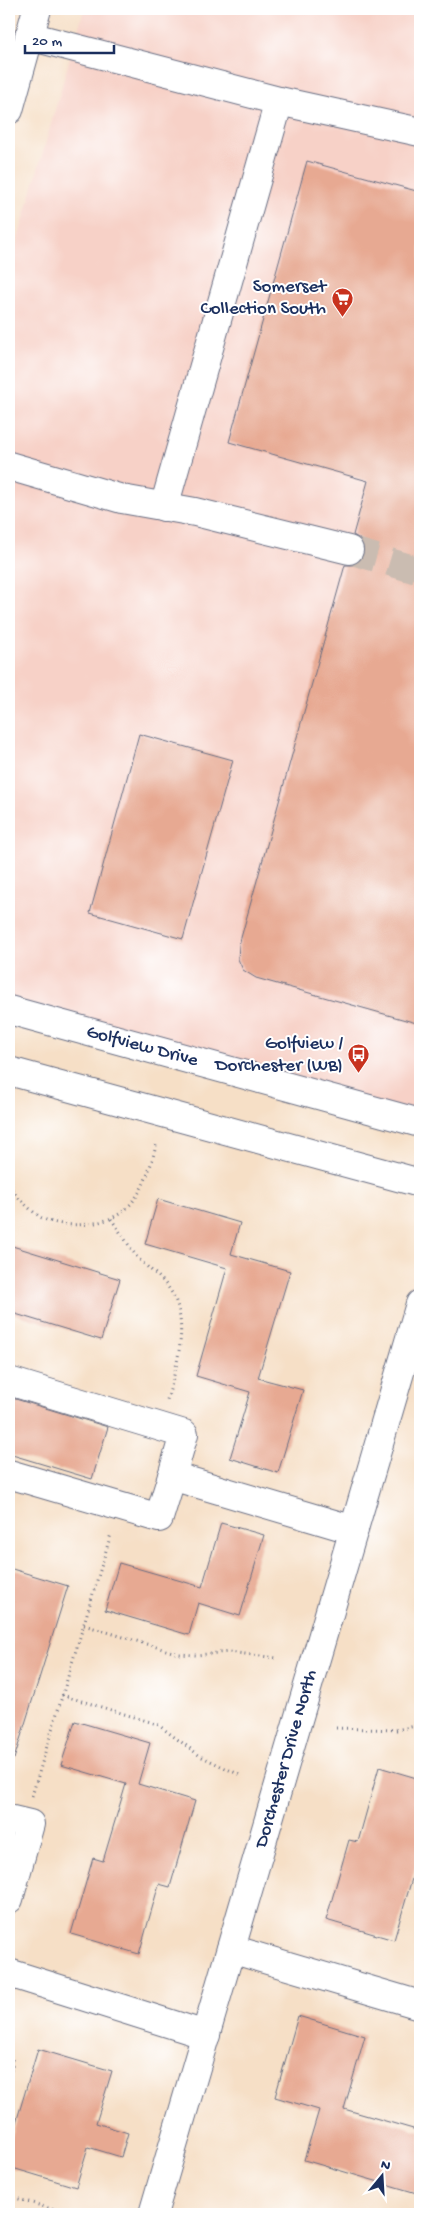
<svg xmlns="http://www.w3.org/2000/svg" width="429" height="2223" font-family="'Gochi Hand',sans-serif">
	<rect width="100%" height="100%" fill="#fff"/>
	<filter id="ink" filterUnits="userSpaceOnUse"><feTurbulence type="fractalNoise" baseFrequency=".02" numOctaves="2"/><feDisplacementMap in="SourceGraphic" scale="10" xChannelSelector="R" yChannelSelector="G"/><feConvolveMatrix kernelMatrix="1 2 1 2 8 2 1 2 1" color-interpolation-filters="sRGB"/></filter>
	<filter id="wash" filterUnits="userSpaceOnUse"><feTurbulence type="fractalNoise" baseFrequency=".0096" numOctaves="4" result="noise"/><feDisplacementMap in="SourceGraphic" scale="20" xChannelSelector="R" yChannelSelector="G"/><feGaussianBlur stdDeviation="1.12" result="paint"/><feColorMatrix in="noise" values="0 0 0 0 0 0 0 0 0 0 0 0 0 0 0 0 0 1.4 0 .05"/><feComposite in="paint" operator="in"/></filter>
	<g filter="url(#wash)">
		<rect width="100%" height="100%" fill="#f6dfc6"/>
		<polygon fill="#f7d1c7" points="84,9 420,9 420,1116 9,1001 9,270"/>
		<g id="blocks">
			<g fill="#e7a992">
				<polygon points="307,161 420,192 420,1024 256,978 243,970 238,959 239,945 345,565 353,565 360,561 364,553 364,545 360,539 353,535 368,481 229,442"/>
				<polygon points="139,734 233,760 183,939 90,913"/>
				<polygon points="158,1199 240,1223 231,1254 290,1271 258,1378 303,1390 278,1473 230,1458 250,1392 196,1376 227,1268 145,1244"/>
				<polygon points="9,1245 120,1279 101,1340 9,1312"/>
				<polygon points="9,1397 108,1427 92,1479 9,1454"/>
				<polygon points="221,1523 264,1535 240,1616 198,1603 189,1635 105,1610 119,1563 202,1587"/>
				<polygon points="9,1568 68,1586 14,1759 9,1759"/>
				<polygon points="75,1721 150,1743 138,1784 195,1801 170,1887 159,1884 139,1954 71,1934 93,1858 103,1861 126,1784 61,1765"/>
				<polygon points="379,1767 420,1779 420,1866 416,1865 394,1940 326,1920 349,1840 358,1842"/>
				<polygon points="298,2016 365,2036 344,2109 420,2131 420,2194 304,2160 319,2110 275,2097"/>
				<polygon points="38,2049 112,2071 96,2123 128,2133 121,2157 88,2147 76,2187 9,2167 9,2146"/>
			</g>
		</g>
	</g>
	<g filter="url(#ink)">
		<use href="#blocks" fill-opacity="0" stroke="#686d82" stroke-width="1"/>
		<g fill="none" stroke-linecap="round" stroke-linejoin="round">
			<polyline stroke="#cabcb1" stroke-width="28" stroke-dasharray="28 14" stroke-linecap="butt" points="349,550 420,571"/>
			<defs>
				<g id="minor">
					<polyline points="29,36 279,101 420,132"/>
					<polyline points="9,466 122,499 195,512 349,550"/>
					<polyline points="164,507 279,101"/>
					<polyline points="9,1010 420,1123"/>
					<polyline points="9,1071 420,1183"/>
					<polyline points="9,1381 184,1434 172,1476 354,1530"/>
					<polyline points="9,1474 159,1518 172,1476"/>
					<polyline points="9,1819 30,1824 9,1899"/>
					<polyline points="231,1949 420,2005"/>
					<polyline points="9,1973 206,2035"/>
					<polyline points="153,2214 420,1304"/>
				</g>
				<polyline id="major" points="9,110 37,9"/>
			</defs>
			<use href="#minor" stroke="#686d82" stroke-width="30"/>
			<use href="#major" stroke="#686d82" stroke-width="30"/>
			<g stroke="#686d82" stroke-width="3" stroke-dasharray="1 4" stroke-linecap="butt">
				<path d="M 9,1186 C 18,1197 29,1210 42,1218 C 65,1230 109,1226 127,1208 C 145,1190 151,1165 157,1142"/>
				<path d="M 111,1219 C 120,1231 128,1245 137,1257 C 150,1271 167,1280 175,1299 C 188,1330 176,1369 167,1400"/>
				<polyline points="84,1625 179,1654 196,1655 229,1652 277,1658"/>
				<polyline points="62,1695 157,1724 200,1756 242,1776"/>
				<polyline points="336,1728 396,1730 420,1725"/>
				<polyline points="32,1796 111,1534"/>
				<polyline points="9,2056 13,2061 9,2080"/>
				<polyline points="9,2196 68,2214"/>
			</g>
			<use href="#minor" stroke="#fff" stroke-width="28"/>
			<use href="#major" stroke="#fff" stroke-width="28"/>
		</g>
	</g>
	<defs>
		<symbol id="supermarket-pin" viewBox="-11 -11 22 30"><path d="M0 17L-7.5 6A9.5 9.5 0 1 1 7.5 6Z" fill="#c8321e" stroke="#fff"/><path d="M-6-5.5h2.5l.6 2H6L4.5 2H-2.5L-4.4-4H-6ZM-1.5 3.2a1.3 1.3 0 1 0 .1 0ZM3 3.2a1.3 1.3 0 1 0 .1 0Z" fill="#fff"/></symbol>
		<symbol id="bus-pin" viewBox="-11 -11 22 30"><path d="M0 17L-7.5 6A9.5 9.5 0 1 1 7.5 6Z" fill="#c8321e" stroke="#fff"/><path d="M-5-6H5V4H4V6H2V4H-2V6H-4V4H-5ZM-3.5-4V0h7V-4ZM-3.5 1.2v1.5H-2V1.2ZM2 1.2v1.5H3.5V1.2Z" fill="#fff"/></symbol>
	</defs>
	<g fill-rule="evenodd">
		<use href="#supermarket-pin" x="330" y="286" width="25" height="34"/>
		<use href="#bus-pin" x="346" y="1042" width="25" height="34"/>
	</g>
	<g text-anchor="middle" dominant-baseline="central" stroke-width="4" stroke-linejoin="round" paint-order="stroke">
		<g font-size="19" fill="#1b2f5e" stroke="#fff" text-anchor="end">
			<text x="326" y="287">Somerset<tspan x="326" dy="22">Collection South</tspan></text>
			<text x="343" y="1044">Golfview /<tspan x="343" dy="22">Dorchester (WB)</tspan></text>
		</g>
		<g font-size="19" fill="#1b2f5e" stroke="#fff">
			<text transform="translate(142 1047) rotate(15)">Golfview Drive</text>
			<text transform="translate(287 1759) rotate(-74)">Dorchester Drive North</text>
		</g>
	</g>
	<rect width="429" height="2223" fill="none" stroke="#fff" stroke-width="30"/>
	<g transform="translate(382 2176) rotate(18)" stroke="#ffffff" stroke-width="4" paint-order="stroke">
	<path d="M0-4L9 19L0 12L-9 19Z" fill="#1b2f5e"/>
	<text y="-8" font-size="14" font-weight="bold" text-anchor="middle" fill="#1b2f5e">N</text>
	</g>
	<path d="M25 45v8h89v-8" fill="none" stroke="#1b2f5e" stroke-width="2.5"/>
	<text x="32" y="45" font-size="15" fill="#1b2f5e" stroke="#ffffff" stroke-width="4" paint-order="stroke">20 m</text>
</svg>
